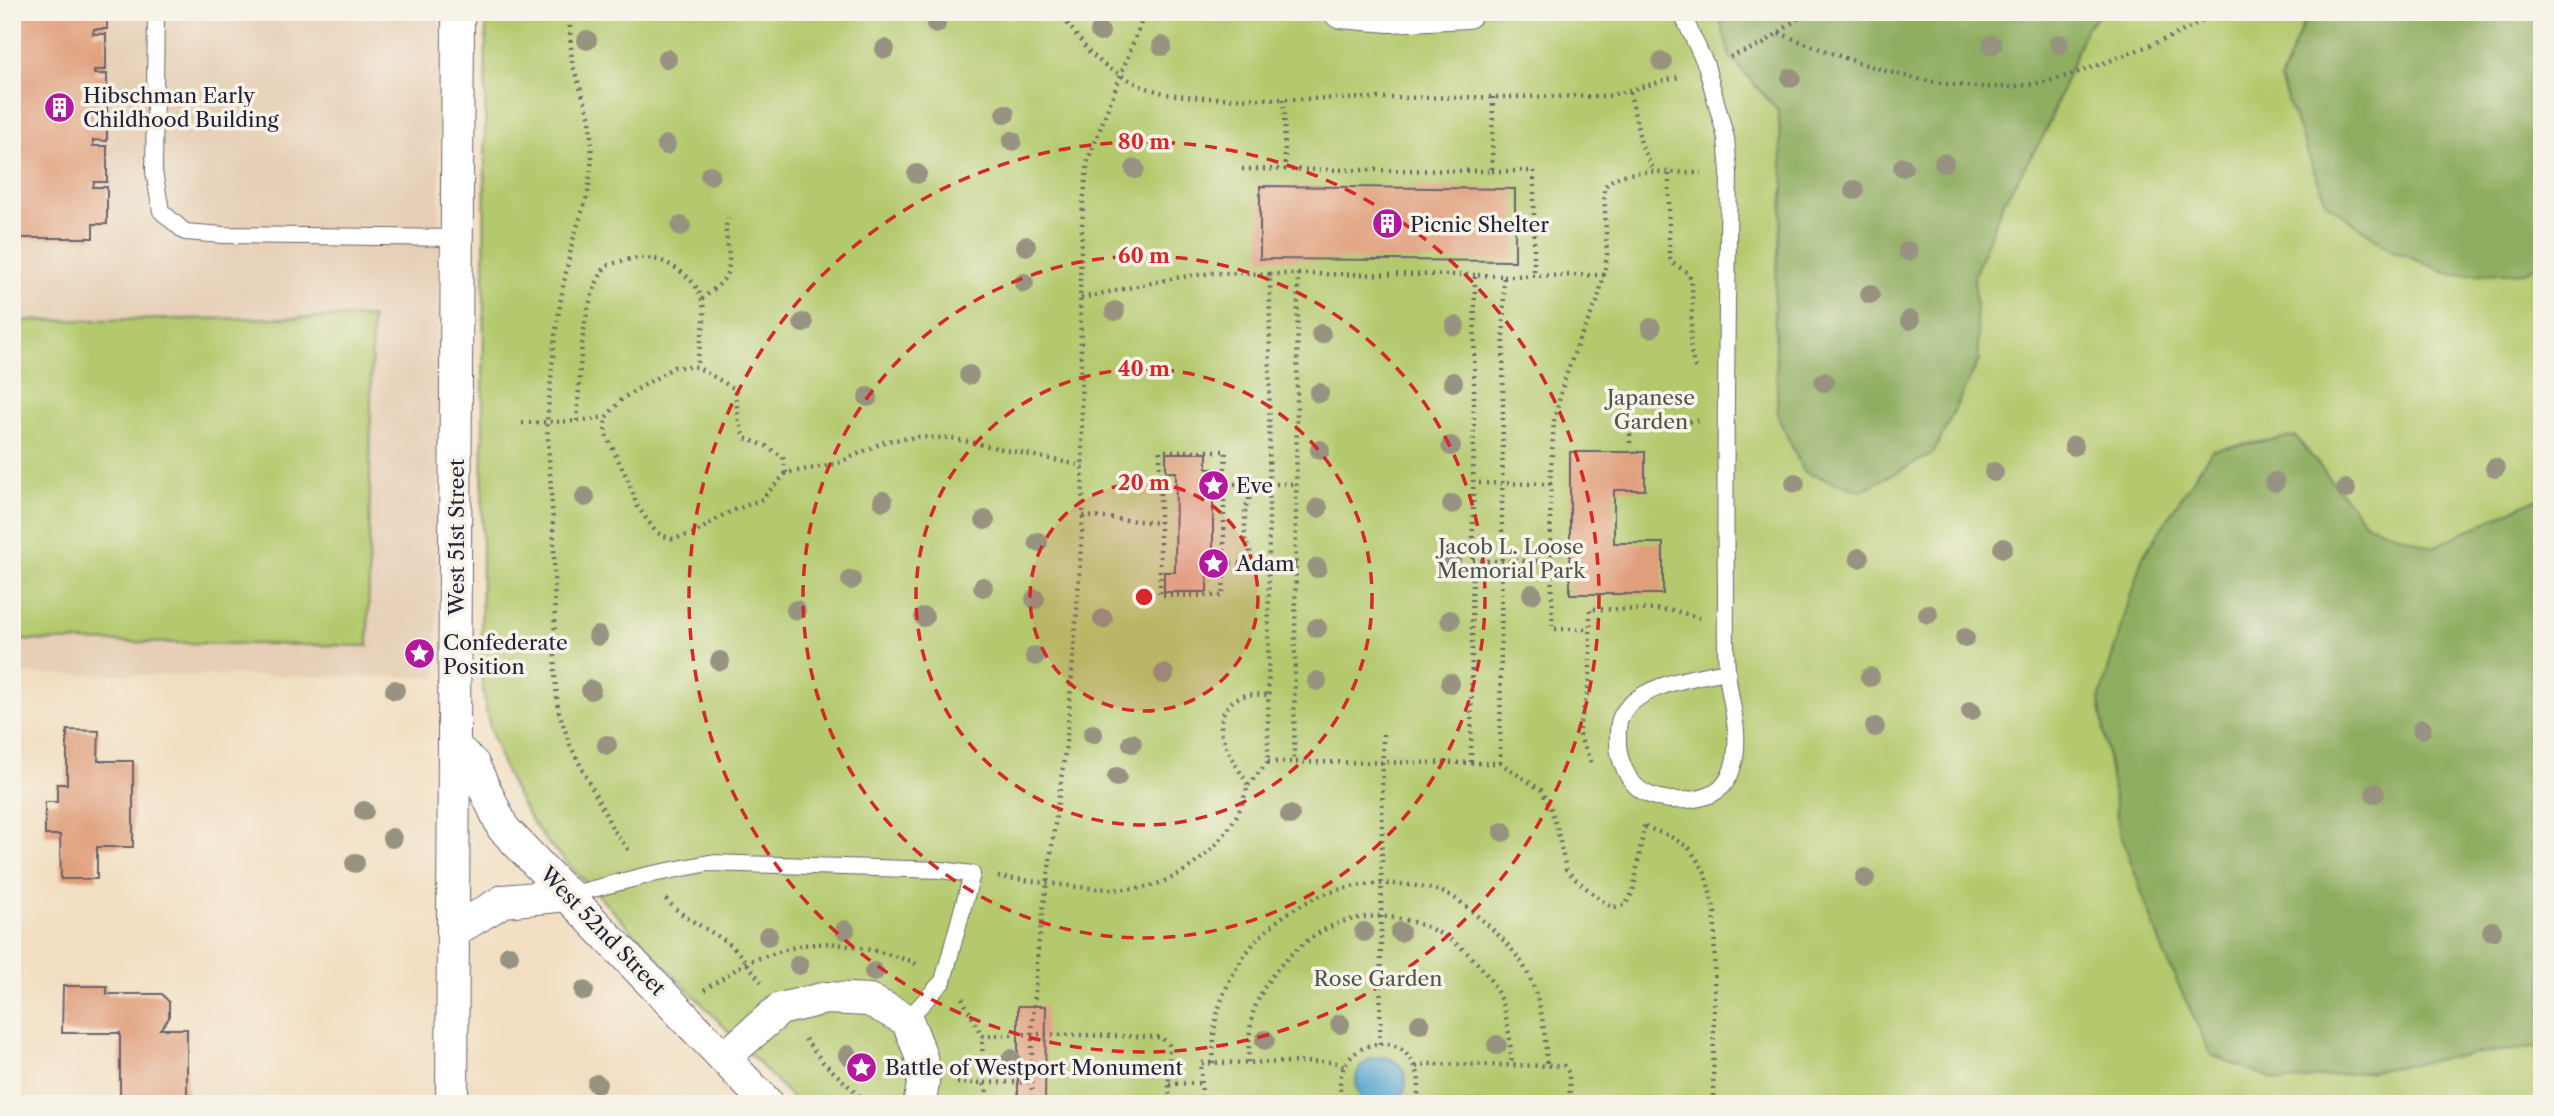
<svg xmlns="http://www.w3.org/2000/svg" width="2554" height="1116" font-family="'Libre Caslon Text',serif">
	<rect width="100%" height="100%" fill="#f7f3e8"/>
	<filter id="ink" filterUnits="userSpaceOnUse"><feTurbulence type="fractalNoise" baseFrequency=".0143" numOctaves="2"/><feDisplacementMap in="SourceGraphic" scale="14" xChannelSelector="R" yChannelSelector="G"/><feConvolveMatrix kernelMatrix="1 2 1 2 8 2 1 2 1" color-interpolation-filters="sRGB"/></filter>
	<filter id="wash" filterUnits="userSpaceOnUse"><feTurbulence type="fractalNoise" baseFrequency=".00686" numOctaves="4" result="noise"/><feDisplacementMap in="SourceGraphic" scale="28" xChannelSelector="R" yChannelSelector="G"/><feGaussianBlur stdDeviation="1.57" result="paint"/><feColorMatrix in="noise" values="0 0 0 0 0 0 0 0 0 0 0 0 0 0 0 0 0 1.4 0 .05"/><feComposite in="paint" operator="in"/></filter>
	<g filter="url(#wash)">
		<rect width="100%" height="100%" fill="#f2dfc3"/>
		<polygon fill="#e6cfb6" points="12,12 440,12 437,677 12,674"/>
		<g fill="#b4c96d" stroke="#6b7654" stroke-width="2">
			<path d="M 486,12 L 2542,12 L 2542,1104 L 798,1104 L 544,839 C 508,789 485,734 481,671 Z"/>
			<polygon points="372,317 368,646 12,640 12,321"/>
		</g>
		<g fill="#8fad60" stroke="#58684e" stroke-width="2">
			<polygon points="1718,12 2103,12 2086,28 2045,133 2003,203 1974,276 1979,360 1933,454 1860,491 1804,472 1778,417 1774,299 1784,187 1778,111 1730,57"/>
			<polygon points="2308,12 2542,12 2542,261 2527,272 2453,275 2391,250 2326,202 2280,80"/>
			<polygon points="2295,436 2367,524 2433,547 2542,496 2542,1047 2472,1054 2372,1071 2281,1082 2211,1055 2163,951 2119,829 2099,700 2142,558 2212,450"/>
		</g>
		<circle fill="#54a3ce" stroke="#3b6284" stroke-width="2" cx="1381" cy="1082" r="25"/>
		<g id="blocks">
			<g fill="#e09f7c">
				<polygon points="12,12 107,12 107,29 94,29 93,34 106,34 106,70 94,70 94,74 107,74 107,141 93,140 93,146 107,146 107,182 94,182 93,187 107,187 107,224 93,224 93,238 20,238 20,210 12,210"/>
				<polygon points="1260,186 1515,189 1515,261 1260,259"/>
				<polygon points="1570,452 1645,452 1645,490 1614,490 1614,543 1663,543 1663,594 1570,594"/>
				<polygon points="1166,453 1207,453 1207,469 1213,469 1208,488 1213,493 1213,556 1208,561 1212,576 1207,576 1207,592 1164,592 1164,572 1175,572 1176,472 1166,472"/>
				<polygon points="67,730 99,731 98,761 133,761 133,847 97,847 97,879 61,879 60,835 45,835 45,802 57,802 57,784 67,784"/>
				<polygon points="63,986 107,986 107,994 162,994 169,1002 169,1018 160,1029 187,1029 187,1104 120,1104 120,1033 62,1033"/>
				<polygon points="1018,1006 1046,1006 1045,1104 1018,1104"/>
			</g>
		</g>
	</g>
	<g filter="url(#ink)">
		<use href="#blocks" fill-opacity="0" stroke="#6b646b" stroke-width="2"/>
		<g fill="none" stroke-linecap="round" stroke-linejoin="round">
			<defs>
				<g id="lane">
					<polyline points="156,12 154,171 161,211 185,232 223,235 457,238"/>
					<path d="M 1681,12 L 1706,65 L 1726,138 L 1729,172 C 1727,312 1724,451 1726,590 C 1726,616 1725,643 1727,669 C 1729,701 1740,724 1735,758 C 1733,768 1730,779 1722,787 C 1704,804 1662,804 1642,791 C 1628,782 1619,761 1618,745 C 1618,737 1617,727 1620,719 C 1633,685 1696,677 1727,671"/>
					<polyline points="569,895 648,875 709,863 941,870 972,874 943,981 907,1020"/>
				</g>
				<g id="street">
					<polyline points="1340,12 1390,16 1467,12"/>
					<polyline points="455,747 473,764 503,828 768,1104"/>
					<polyline points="454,931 503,901 569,895"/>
					<path d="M 724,1058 L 780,1009 L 826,998 L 869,1000 L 907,1020 C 921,1055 929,1066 919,1104"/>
					<polyline points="452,1104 458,12"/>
				</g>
			</defs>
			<use href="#lane" stroke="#6b646b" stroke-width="18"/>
			<use href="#street" stroke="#6b646b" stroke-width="34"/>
			<g stroke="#6b646b" stroke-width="4.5" stroke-dasharray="2 5" stroke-linecap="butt">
				<polyline points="569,12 572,63 590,118 592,159 588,193 572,243 563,287 555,335 547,422 554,542 555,676 558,709 570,745 614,831 631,853"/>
				<polyline points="1059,12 1088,51 1109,69 1143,87 1167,94 1204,98 1284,99 1608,96 1682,76"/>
				<path d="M 1779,33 C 1857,64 1947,98 2033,84 C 2065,79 2095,66 2125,55 C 2156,43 2189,31 2217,12"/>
				<polyline points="1730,57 1763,44 1807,12"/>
				<polyline points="1630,92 1641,144 1654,171"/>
				<polyline points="1284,99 1285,170"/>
				<polyline points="1242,169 1492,171 1493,97"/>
				<polyline points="1492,171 1534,171 1534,277"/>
				<path d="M 1669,174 L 1669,255 L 1672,263 L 1689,273 C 1699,305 1682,342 1697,371"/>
				<polyline points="1298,274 1475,275"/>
				<polyline points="1504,276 1604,275"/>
				<polyline points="1081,298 1175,278 1212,273 1270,274"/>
				<path d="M 702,299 C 710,292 722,284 726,275 C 735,257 721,237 728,218"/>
				<path d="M 577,421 C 581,372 578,307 606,266 C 637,255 657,253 684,274 C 696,284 703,295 704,312 C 705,330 698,348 697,367"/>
				<polyline points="522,423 577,421 606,417"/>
				<polyline points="1630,443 1630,427 1639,421 1699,421"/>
				<polyline points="786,473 783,457 766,446 745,438 738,418 735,389 697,367 674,367 623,398 606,417 605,433 629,482 637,506 656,532 664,536 673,539 695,533 725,514 762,499 786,473 836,464 886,441 918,437 950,438 1083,466"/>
				<polyline points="1249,484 1249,502 1245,507 1245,543 1250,548 1250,563"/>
				<path d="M 1550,484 L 1554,421 L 1564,381 L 1579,340 L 1597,302 L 1604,275 L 1607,255 L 1604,189 C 1616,164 1676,174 1701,173"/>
				<polyline points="1083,516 1160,523"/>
				<polyline points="1473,561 1551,561 1550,484 1474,483"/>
				<polyline points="1551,561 1553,629 1590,629"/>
				<polyline points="1224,563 1223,596 1160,595 1160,451 1226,451 1224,484"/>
				<polyline points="1296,564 1224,563 1224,484 1297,484"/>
				<polyline points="1268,762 1500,763 1541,790 1549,804 1556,824 1566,869 1573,877 1606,904 1614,907 1625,905 1633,892 1645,822"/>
				<polyline points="1471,762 1475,275 1504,276 1500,763"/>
				<polyline points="1591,762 1578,733 1590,680 1590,609 1672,610 1700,618"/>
				<polyline points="1248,785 1268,762 1270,274 1298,274 1294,762"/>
				<polyline points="1645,827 1668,835 1689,848 1704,870 1715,912 1713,1104"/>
				<path d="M 998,877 C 1041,881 1087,891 1131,889 C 1174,887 1217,852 1237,815 C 1242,806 1245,795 1248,785 C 1236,763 1208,730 1228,706 C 1238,693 1254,694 1269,695"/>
				<path d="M 666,899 C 683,920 709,928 729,944 C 742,955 751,969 761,982"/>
				<polyline points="704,990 747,962 801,945 831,943 876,951 911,961 919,966"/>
				<polyline points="962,998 982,1036 983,1083 992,1104"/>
				<polyline points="982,1036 1032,1034 1161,1037 1169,1045 1169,1104"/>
				<polyline points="805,1039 823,1062 868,1104"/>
				<polyline points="1380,1044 1383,733"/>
				<path d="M 1248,1062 C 1249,1045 1249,1026 1254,1010 C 1262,987 1278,965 1296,950 C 1307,940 1319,932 1332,926 C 1392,899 1465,933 1495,988 C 1508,1011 1510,1039 1512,1065"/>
				<path d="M 1213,1063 C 1214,1047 1213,1030 1217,1015 C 1238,933 1311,879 1396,884 C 1414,885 1436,888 1453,897 C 1466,905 1478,917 1490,927 C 1502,938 1513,950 1522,963 C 1541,995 1545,1029 1547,1066"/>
				<polyline points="1416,1067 1426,1064 1564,1066 1569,1073 1570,1101 1566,1104"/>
				<polyline points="957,1083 1031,1082"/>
				<polyline points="1169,1084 1202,1083"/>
				<polyline points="1032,1104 1032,1034 1038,948 1067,737 1077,610 1083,516 1080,276 1083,204 1088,160 1145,12"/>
				<polyline points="1202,1104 1201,1063 1334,1062 1344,1066"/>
				<polyline points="1209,1104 1216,1104"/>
				<path d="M 1345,1104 C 1321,1053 1393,1019 1415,1066 C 1421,1079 1420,1092 1414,1104"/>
			</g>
			<use href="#lane" stroke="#fff" stroke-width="16"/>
			<use href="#street" stroke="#fff" stroke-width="32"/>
		</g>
		<g fill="#989380">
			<circle cx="936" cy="24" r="10"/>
			<circle cx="1100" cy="32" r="10"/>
			<circle cx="587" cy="40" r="10"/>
			<circle cx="2059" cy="44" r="10"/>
			<circle cx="1992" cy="45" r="10"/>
			<circle cx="1162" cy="46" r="10"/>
			<circle cx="885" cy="49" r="10"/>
			<circle cx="667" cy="59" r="10"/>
			<circle cx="1662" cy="62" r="10"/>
			<circle cx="1791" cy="78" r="10"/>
			<circle cx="1005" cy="114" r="10"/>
			<circle cx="1012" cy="141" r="10"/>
			<circle cx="666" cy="145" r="10"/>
			<circle cx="1944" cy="163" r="10"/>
			<circle cx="1903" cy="167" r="10"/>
			<circle cx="1135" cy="169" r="10"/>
			<circle cx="917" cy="174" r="10"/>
			<circle cx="710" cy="175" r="10"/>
			<circle cx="1854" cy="190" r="10"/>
			<circle cx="681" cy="226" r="10"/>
			<circle cx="1026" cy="246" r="10"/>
			<circle cx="1908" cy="251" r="10"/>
			<circle cx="1024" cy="283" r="10"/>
			<circle cx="1870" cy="294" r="10"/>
			<circle cx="1115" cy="311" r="10"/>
			<circle cx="1910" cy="320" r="10"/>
			<circle cx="803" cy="323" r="10"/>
			<circle cx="1455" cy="326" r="10"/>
			<circle cx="1651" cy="328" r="10"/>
			<circle cx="1321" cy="334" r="10"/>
			<circle cx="969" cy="375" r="10"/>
			<circle cx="1453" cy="382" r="10"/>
			<circle cx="1824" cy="382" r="10"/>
			<circle cx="1319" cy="393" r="10"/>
			<circle cx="868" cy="397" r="10"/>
			<circle cx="1451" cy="446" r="10"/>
			<circle cx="2074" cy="446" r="10"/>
			<circle cx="1320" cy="450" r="10"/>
			<circle cx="2495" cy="468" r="10"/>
			<circle cx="1994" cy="472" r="10"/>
			<circle cx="2275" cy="482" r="10"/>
			<circle cx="1795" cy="483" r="10"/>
			<circle cx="2346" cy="489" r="10"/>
			<circle cx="585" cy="497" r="10"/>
			<circle cx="883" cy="501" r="10"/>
			<circle cx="1452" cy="504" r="10"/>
			<circle cx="1318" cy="508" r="10"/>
			<circle cx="985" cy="520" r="10"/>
			<circle cx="1038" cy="542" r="10"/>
			<circle cx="2003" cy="548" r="10"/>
			<circle cx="1452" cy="557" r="10"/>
			<circle cx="1859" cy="558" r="10"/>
			<circle cx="1317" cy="568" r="10"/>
			<circle cx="851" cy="580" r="10"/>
			<circle cx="983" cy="587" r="10"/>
			<circle cx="1532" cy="594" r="10"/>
			<circle cx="1035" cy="599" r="10"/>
			<circle cx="796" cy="610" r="10"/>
			<circle cx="1928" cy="614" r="10"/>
			<circle cx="924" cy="617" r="10"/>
			<circle cx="1103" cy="619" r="10"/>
			<circle cx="1450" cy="620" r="10"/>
			<circle cx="1317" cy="628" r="10"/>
			<circle cx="598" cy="636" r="10"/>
			<circle cx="1965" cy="638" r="10"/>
			<circle cx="1035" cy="656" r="10"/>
			<circle cx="720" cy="661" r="10"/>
			<circle cx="1164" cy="674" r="10"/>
			<circle cx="1870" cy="677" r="10"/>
			<circle cx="1317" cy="681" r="10"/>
			<circle cx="1450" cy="683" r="10"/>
			<circle cx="395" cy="690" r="10"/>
			<circle cx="591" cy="690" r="10"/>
			<circle cx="1971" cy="711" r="10"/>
			<circle cx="1875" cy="727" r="10"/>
			<circle cx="2422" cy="729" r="10"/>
			<circle cx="1093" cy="734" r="10"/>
			<circle cx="1132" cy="743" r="10"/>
			<circle cx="607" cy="745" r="10"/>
			<circle cx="1117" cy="777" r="10"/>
			<circle cx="2375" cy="793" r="10"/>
			<circle cx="364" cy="811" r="10"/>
			<circle cx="1290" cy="815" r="10"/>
			<circle cx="1503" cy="832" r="10"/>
			<circle cx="392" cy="838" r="10"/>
			<circle cx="355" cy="863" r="10"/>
			<circle cx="1865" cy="878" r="10"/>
			<circle cx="845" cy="930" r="10"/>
			<circle cx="2492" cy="931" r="10"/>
			<circle cx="1364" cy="932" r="10"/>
			<circle cx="1400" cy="932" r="10"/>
			<circle cx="768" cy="936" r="10"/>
			<circle cx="509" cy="955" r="10"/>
			<circle cx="799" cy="965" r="10"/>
			<circle cx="874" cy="972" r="10"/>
			<circle cx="584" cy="991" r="10"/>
			<circle cx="1340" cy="1024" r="10"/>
			<circle cx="1420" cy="1024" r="10"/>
			<circle cx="1265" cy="1040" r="10"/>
			<circle cx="1497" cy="1045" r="10"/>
			<circle cx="848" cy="1055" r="10"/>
			<circle cx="1011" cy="1059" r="10"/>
			<circle cx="597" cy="1084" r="10"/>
		</g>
	</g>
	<circle cx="1144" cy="597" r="114" fill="#d62828" fill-opacity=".12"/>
	<g fill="none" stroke="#d62828" stroke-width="3.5" stroke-dasharray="12 9">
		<circle cx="1144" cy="597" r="114"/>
		<circle cx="1144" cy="597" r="228"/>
		<circle cx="1144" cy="597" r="341"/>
		<circle cx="1144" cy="597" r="455"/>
	</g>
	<defs>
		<symbol id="building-disc" viewBox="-11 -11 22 22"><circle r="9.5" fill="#b5179e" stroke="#f7f3e8"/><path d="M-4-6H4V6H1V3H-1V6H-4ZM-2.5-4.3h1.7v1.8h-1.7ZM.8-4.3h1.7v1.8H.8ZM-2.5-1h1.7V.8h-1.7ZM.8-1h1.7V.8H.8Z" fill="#fff"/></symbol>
		<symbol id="sight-disc" viewBox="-11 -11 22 22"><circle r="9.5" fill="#b5179e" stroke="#f7f3e8"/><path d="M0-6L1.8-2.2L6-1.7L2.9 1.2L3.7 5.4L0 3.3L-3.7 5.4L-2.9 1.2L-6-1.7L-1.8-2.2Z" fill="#fff"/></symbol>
	</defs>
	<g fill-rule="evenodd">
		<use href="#building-disc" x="42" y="90" width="35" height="35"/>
		<use href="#building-disc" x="1370" y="206" width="35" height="35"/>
		<use href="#sight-disc" x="1196" y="468" width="35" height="35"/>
		<use href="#sight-disc" x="1196" y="546" width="35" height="35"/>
		<use href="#sight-disc" x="402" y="636" width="35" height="35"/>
		<use href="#sight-disc" x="844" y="1050" width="35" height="35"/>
	</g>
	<g text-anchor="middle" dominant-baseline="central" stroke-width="7" stroke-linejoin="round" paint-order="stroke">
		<g font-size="21" fill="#22223b" stroke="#f7f3e8" text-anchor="start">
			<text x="83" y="95">Hibschman Early<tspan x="83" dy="24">Childhood Building</tspan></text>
			<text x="1410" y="224">Picnic Shelter</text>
			<text x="1236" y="485">Eve</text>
			<text x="1236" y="563">Adam</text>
			<text x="443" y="642">Confederate<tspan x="443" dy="24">Position</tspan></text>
			<text x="885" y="1067">Battle of Westport Monument</text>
		</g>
		<g font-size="21" fill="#4e544a" stroke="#f7f3e8">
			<text x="1651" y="397">Japanese<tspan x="1651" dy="24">Garden</tspan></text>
			<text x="1511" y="546">Jacob L. Loose<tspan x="1511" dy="24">Memorial Park</tspan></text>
			<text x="1378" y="978">Rose Garden</text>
		</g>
		<g font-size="21" fill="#22223b" stroke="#f7f3e8">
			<text transform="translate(456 537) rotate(-90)">West 51st Street</text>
			<text transform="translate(603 931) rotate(46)">West 52nd Street</text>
		</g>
	</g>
	<circle cx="1144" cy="597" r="10" fill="#d62828" stroke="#f7f3e8" stroke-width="3.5"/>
	<g font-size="21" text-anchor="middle" font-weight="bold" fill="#d62828" stroke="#f7f3e8" stroke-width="7" stroke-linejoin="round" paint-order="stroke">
		<text x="1144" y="149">80 m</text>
		<text x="1144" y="263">60 m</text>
		<text x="1144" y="376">40 m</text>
		<text x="1144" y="490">20 m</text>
	</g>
	<rect width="2554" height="1116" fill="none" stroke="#f7f3e8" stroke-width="42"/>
</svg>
